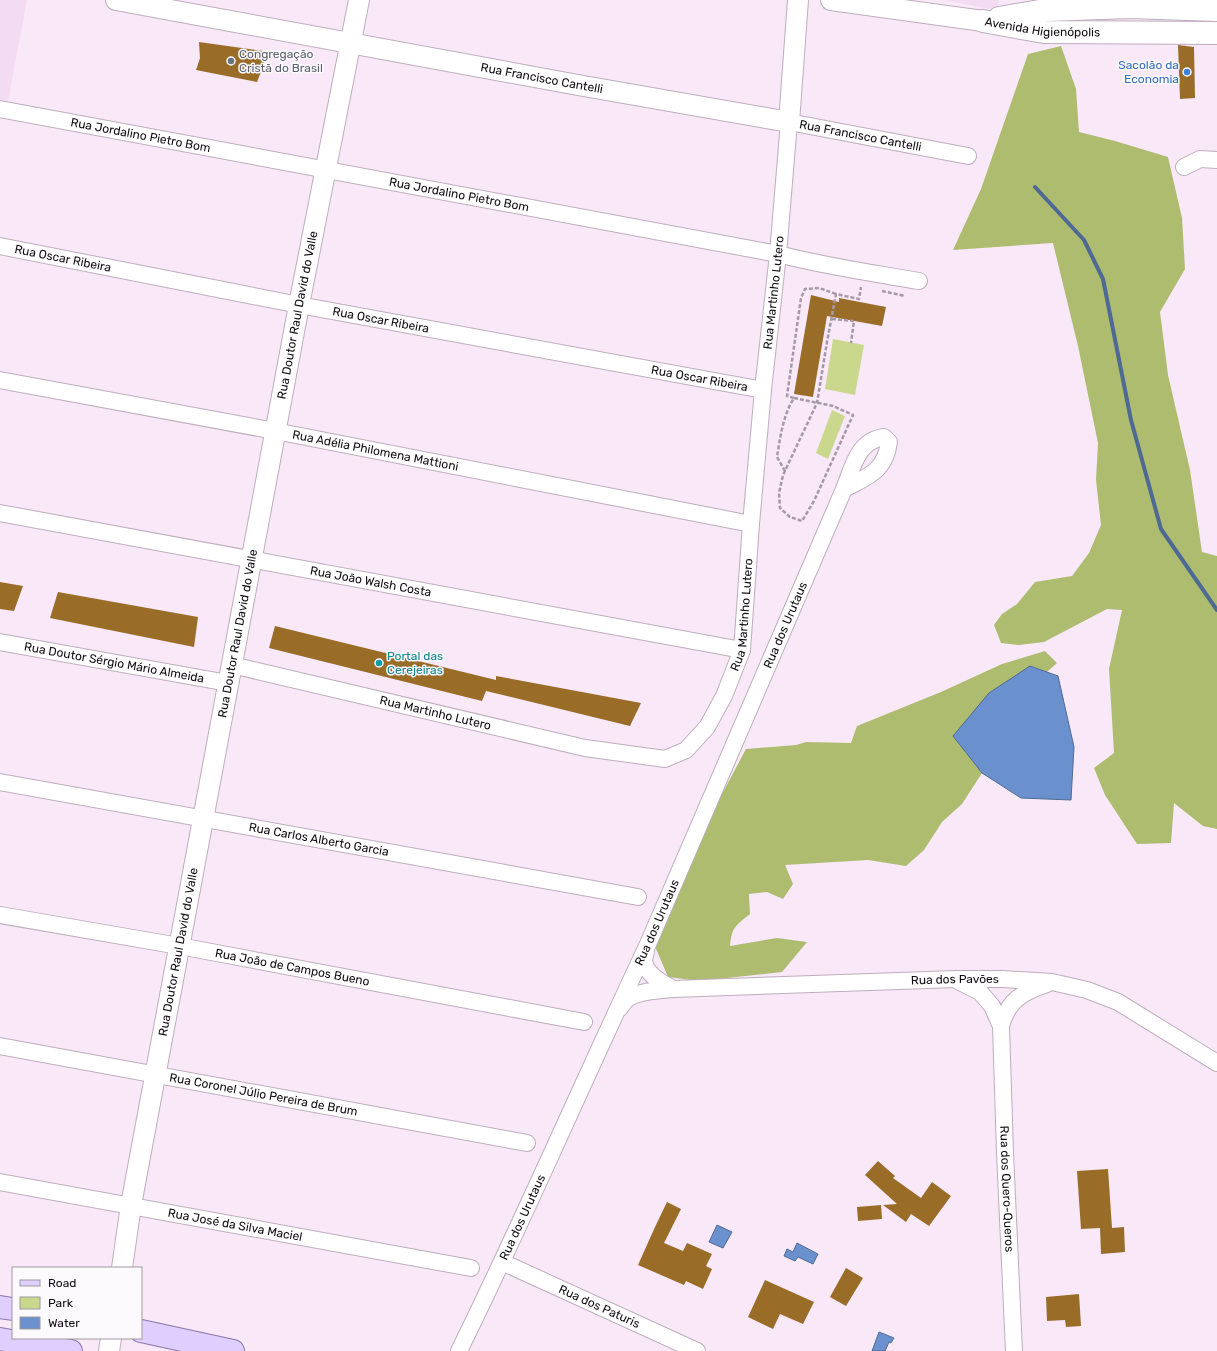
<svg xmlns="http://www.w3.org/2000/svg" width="1217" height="1351" font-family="Rubik,sans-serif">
	<rect width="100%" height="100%" fill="#f9e8f8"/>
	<g fill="#f3dcf2">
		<polygon points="0,0 27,0 8,101 0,100"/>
		<polygon points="944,0 999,0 996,10"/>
	</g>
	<g fill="#cad88e">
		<polygon points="833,339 864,345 855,395 825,389"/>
		<polygon points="832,410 845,416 828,459 816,453"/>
	</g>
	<g fill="#aebc70">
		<polygon points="1061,46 1076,89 1079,132 1115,141 1168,157 1182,218 1185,269 1160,312 1168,375 1190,470 1202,552 1217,556 1217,829 1203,826 1174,803 1171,843 1137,844 1105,795 1094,768 1114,753 1109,669 1122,610 1107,609 1044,642 1019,645 1001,643 994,625 1002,614 1017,604 1035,582 1072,576 1089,553 1101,525 1096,480 1098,443 1078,346 1053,243 953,250 981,189 1028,54"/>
		<path d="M 1045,651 L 1057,663 L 1047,672 L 1030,666 L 953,736 L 982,773 L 962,804 L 942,822 L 924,850 L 906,866 L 868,860 L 785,865 L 793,884 L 783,899 L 767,892 L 749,894 L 750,914 C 735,926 732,927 730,946 L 777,938 L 807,942 L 782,972 L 699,981 L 668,977 L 654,944 L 706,824 L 746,749 L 796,745 L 806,742 L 851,743 L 857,726 L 941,692 L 1002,664 Z"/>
	</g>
	<g fill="#6a91ce" stroke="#4f6995">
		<polygon points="1030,666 1058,676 1074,747 1071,800 1021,798 982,773 953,736 989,693"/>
		<polygon points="717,1225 732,1232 723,1248 709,1242"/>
		<polygon points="797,1243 818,1254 813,1264 798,1257 795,1261 784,1256 787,1249 793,1252"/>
		<polygon points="879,1332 894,1338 891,1343 889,1342 885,1351 872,1351"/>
	</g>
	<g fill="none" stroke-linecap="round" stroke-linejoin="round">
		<polyline stroke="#4f6995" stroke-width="4" points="1035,187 1084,240 1103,279 1131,420 1161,529 1217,610"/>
	</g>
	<g fill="#996c28">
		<polygon points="199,42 263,51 264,64 257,82 196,70 200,58"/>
		<polygon points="1178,45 1194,47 1195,98 1180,99"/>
		<polygon points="811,295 839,302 839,298 886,307 882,326 827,316 813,397 794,394"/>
		<polygon points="0,582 23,586 14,611 0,609"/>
		<polygon points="58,592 198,617 194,647 50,618"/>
		<polygon points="275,626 496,680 496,676 641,703 630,726 486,691 482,701 269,648"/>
		<polygon points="878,1161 895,1176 893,1178 921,1198 932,1182 951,1196 929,1226 911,1214 906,1222 883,1205 897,1204 865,1175"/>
		<polygon points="1108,1169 1112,1228 1124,1227 1125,1252 1101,1254 1100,1228 1081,1229 1077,1171"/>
		<polygon points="667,1202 681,1209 664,1243 683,1251 687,1243 712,1254 706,1266 712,1269 703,1289 686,1281 684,1285 638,1265 655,1227"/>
		<polygon points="881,1205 882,1219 858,1221 857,1207"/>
		<polygon points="846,1268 863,1278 846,1306 830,1297"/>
		<polygon points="765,1280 814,1302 803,1324 780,1314 773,1329 748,1317"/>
		<polygon points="1079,1294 1081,1326 1066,1327 1065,1320 1047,1321 1046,1297"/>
	</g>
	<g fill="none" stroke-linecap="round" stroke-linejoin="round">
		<defs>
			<g id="minor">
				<path id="s1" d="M 0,109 L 778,254 C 824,266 872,273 919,281"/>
				<polyline points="1184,167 1200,159 1217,160"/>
				<path id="s2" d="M 0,246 L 299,305 L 763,390"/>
				<path id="s3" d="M 0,380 L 275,431 L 751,524"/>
				<path id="s4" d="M 0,513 L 742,650"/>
				<path id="s5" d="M 0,642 L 228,683"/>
				<path id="s6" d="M 232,665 L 585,748 L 665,759 L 686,750 L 707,727 L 724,696 L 742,650 L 751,524 L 763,390 L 778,254 L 789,122 L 968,156"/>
				<path id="s7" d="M 0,782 L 638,897"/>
				<path id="s8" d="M 0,915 L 179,946 L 584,1022"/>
				<path id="s9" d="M 646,951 C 646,953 644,958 644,960 C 645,974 662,983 673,989 L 956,979 L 1003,979 L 1052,982 L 1087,990 L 1118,1002 L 1217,1063"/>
				<path id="s10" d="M 958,981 L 980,992 L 992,1006 L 1001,1026 L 1005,1153 L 1014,1351"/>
				<path d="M 620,1008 C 622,1005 624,1002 626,1000 C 636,991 660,990 673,989"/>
				<path d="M 1001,1026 C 1008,1000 1023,992 1047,984"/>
				<path id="s11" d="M 0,1046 L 527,1143"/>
				<path id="s12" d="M 0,1182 L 471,1268"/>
				<path id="s13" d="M 502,1262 L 697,1351"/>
				<path id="s14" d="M 459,1351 C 525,1217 584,1079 648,944 L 844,489 C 853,467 857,441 884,437 L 889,442 C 885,472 868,476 844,489"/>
			</g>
			<g id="tertiary">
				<path id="s15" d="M 116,0 L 578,85 L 789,122 L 798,0"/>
				<polyline points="831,0 983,21"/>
				<path id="s16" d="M 122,1268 L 131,1205 L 299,305 L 359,0"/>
				<polyline points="109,1351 111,1338"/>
			</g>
			<g id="secondary">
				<polyline points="999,18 1046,10 1130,7 1217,10"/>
				<path id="s17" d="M 983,21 L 1044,32 L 1217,33"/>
			</g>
			<g id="primary">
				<polyline points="0,1307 13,1309"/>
				<polyline points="141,1331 233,1351"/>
				<polyline points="0,1339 71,1351"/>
			</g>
		</defs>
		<use href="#minor" stroke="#beadbd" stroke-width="18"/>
		<use href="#tertiary" stroke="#beadbd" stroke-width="22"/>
		<use href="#secondary" stroke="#beadbd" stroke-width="24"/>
		<use href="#primary" stroke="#8a76ab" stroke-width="24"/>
		<g stroke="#a599a5" stroke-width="2.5" stroke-dasharray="4 2" stroke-linecap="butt">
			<polyline points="882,291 905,296"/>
			<polyline points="832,319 854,321 851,343"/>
			<polyline points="794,398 787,396 801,298 805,289 819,288 836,294"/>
			<path d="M 785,471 L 777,457 C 780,438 783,415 794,398 L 833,406 L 853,415 L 814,501 L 802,521 L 790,517 L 780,508 L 779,493 L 783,475 L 817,403 L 827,342 L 836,294 L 859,299 L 861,287"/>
		</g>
		<use href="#minor" stroke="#fff" stroke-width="16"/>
		<use href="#tertiary" stroke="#fff" stroke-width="20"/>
		<use href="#secondary" stroke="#fff" stroke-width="22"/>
		<use href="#primary" stroke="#e0cffe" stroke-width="22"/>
	</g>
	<circle fill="#6b7280" stroke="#fdfafd" stroke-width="1.5" cx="231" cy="61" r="4"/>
	<circle fill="#3f7fe0" stroke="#fdfafd" stroke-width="1.5" cx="1187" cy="72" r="4"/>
	<circle fill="#0f9aa8" stroke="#fdfafd" stroke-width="1.5" cx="379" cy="663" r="4"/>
	<g text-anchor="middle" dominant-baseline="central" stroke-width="3" stroke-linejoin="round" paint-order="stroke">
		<g font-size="12" fill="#100b10" stroke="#fdfafd">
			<text stroke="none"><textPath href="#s17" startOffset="60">Avenida Higienópolis</textPath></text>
			<text stroke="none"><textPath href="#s15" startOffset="433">Rua Francisco Cantelli</textPath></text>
			<text stroke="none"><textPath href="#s1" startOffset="143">Rua Jordalino Pietro Bom</textPath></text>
			<text stroke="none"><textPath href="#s6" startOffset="1185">Rua Francisco Cantelli</textPath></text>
			<text stroke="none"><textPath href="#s1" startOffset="467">Rua Jordalino Pietro Bom</textPath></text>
			<text stroke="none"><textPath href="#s2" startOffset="64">Rua Oscar Ribeira</textPath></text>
			<text stroke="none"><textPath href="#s6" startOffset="941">Rua Martinho Lutero</textPath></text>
			<text stroke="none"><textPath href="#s16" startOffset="969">Rua Doutor Raul David do Valle</textPath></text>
			<text stroke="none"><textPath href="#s2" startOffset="388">Rua Oscar Ribeira</textPath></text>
			<text stroke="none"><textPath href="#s2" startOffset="712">Rua Oscar Ribeira</textPath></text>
			<text stroke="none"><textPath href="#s3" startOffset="382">Rua Adélia Philomena Mattioni</textPath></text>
			<text stroke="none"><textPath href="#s4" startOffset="377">Rua João Walsh Costa</textPath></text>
			<text stroke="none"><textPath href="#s6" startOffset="617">Rua Martinho Lutero</textPath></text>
			<text stroke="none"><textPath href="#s14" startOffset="796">Rua dos Urutaus</textPath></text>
			<text stroke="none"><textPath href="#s16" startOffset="645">Rua Doutor Raul David do Valle</textPath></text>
			<text stroke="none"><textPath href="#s5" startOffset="116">Rua Doutor Sérgio Mário Almeida</textPath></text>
			<text stroke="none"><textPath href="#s6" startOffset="209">Rua Martinho Lutero</textPath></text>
			<text stroke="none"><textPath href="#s7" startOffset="324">Rua Carlos Alberto Garcia</textPath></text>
			<text stroke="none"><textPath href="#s14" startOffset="472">Rua dos Urutaus</textPath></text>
			<text stroke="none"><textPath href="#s16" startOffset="321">Rua Doutor Raul David do Valle</textPath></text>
			<text stroke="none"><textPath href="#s8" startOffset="297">Rua João de Campos Bueno</textPath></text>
			<text stroke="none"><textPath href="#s9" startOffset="334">Rua dos Pavões</textPath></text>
			<text stroke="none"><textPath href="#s11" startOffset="268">Rua Coronel Júlio Pereira de Brum</textPath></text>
			<text stroke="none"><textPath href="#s10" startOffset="228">Rua dos Quero-Queros</textPath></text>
			<text stroke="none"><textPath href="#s14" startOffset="148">Rua dos Urutaus</textPath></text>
			<text stroke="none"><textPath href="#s12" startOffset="239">Rua José da Silva Maciel</textPath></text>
			<text stroke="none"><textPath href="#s13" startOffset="107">Rua dos Paturis</textPath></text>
		</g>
		<g font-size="12" fill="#5b616d" stroke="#fdfafd" text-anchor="start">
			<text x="239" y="54">Congregação<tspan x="239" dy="14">Cristã do Brasil</tspan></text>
		</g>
		<g font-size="12" fill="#366cbe" stroke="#fdfafd" text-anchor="end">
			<text x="1179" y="65">Sacolão da<tspan x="1179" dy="14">Economia</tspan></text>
		</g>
		<g font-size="12" fill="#0d838f" stroke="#fdfafd" text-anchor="start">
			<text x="387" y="656">Portal das<tspan x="387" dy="14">Cerejeiras</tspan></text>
		</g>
	</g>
	<rect x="12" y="1267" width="130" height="72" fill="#fdfafd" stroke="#9e9a9e"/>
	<rect x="20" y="1280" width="20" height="6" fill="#e0cffe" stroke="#9e9a9e"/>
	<text x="48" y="1287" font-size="12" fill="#100b10">Road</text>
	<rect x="20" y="1297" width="20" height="12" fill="#cad88e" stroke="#9e9a9e"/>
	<text x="48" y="1307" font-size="12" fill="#100b10">Park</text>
	<rect x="20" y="1317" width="20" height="12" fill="#6a91ce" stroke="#9e9a9e"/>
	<text x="48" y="1327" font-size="12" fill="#100b10">Water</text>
</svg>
